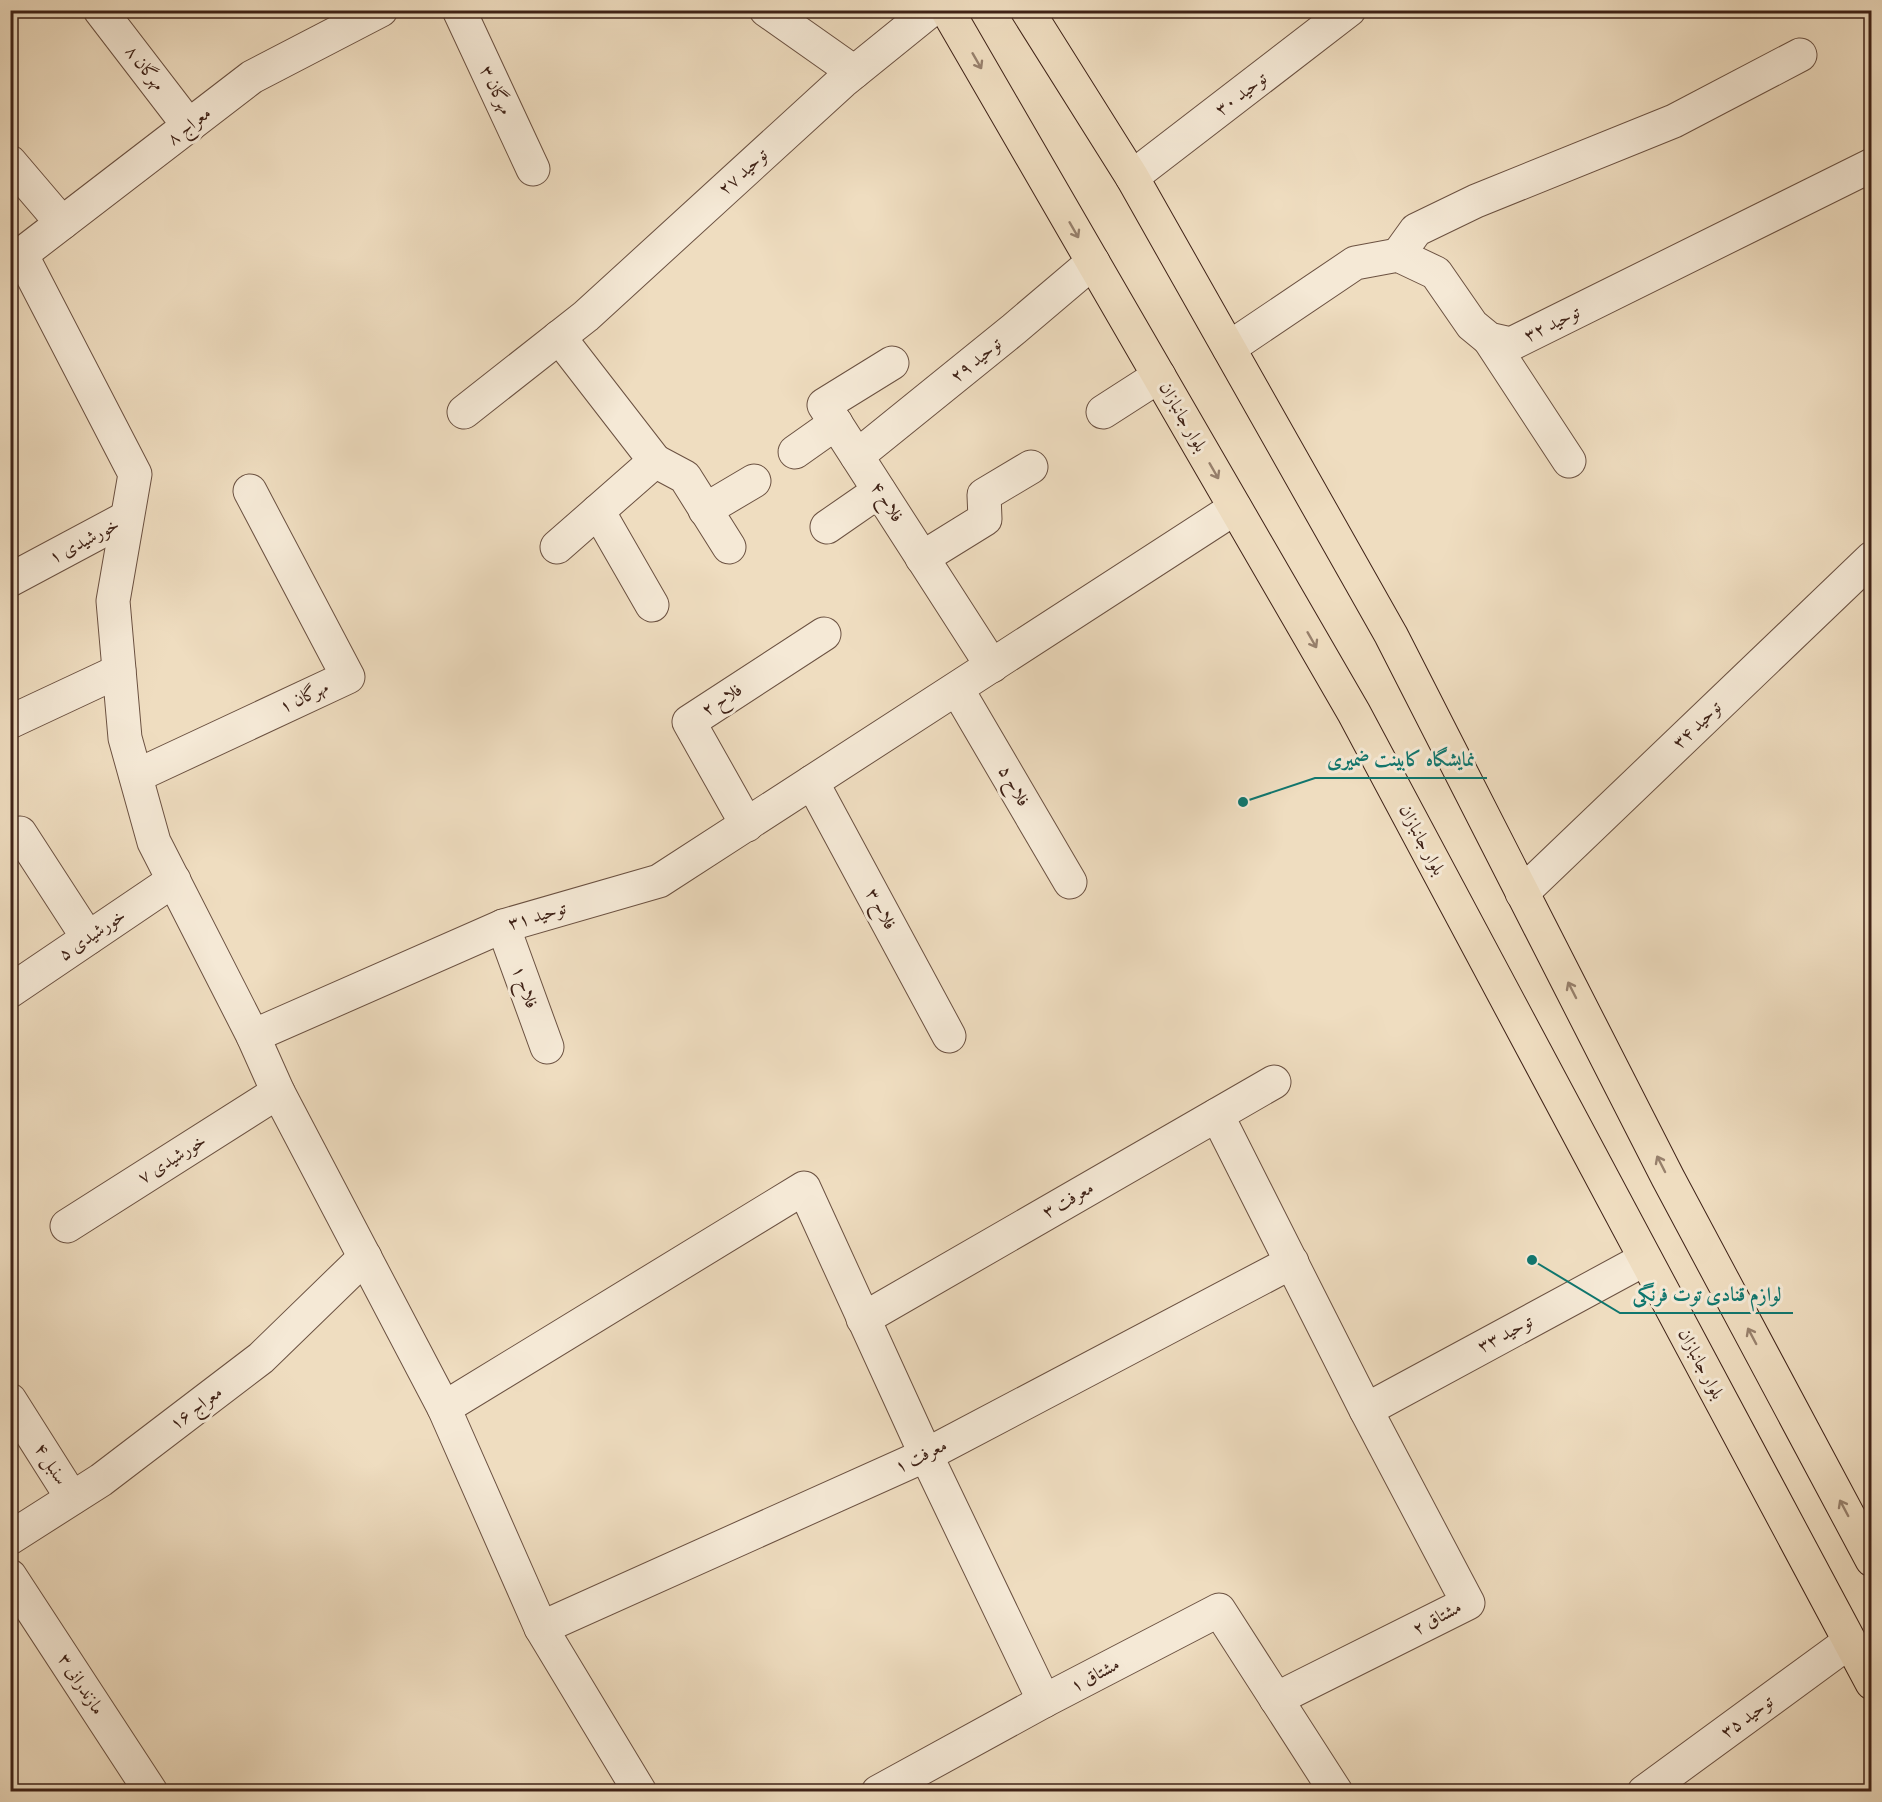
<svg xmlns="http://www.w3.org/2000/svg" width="1882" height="1802" font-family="'IM FELL Double Pica',Amiri,serif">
	<rect width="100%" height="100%" fill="#efddc0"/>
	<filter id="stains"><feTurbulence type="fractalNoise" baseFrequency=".00333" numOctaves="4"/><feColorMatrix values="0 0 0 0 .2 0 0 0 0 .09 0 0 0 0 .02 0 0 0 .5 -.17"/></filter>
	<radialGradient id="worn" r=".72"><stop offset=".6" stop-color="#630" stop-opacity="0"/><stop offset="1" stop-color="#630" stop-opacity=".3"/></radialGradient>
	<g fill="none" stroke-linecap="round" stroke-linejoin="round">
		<defs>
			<g id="street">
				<polyline points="100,10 189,126"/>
				<polyline points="459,10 533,169"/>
				<polyline points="766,10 854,72"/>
				<polyline points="10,162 62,223"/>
				<polyline points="1132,177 1349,10"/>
				<polyline points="21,254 135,474 113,601 125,738 154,842 253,1036 278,1092 444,1408 541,1628 640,1792"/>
				<polyline points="1398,255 1416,230 1476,201 1674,121 1800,55"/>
				<polyline points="10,263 252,77 381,10"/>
				<polyline points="1489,339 1569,461"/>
				<polyline points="1229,348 1355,263 1398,255 1436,273 1472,325 1489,339 1511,344 1872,165"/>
				<polyline points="892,363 824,405 992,666"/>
				<polyline points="464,412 586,316 842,82 931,10"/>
				<polyline points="1103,412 1159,376"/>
				<polyline points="795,452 836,423"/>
				<polyline points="857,456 1014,329 1093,262"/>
				<polyline points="655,461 685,477 729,547"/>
				<polyline points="705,510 754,481"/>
				<polyline points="598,511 652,605"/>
				<polyline points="827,527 879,491"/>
				<polyline points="557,547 655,461 559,337"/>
				<polyline points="922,558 985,519 984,495 1031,467"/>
				<polyline points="10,580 126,518"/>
				<polyline points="957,689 1070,882"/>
				<polyline points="10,722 119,671"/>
				<polyline points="136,776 348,677 250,491"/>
				<polyline points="812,782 949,1036"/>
				<polyline points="747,825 689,722 824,634"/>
				<polyline points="20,833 88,938"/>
				<polyline points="1522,893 1872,558"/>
				<polyline points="503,926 547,1047"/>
				<polyline points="10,991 174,880"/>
				<polyline points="253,1036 503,926 659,881 1235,508"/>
				<polyline points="1217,1115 1366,1410 1468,1603 1276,1699"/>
				<polyline points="67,1226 278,1092"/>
				<polyline points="863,1319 1274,1082"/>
				<polyline points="10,1400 72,1498"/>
				<polyline points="444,1408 804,1188 926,1455 1044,1701"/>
				<polyline points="1366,1410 1645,1259"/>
				<polyline points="10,1538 101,1480 261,1358 365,1257"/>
				<polyline points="10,1576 151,1792"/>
				<polyline points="541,1628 926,1455 1292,1262"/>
				<polyline points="878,1792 1044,1701 1219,1610 1336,1792"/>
				<polyline points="1644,1792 1849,1642"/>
			</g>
			<g id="highway">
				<polyline points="947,10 1354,713 1872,1683"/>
				<polyline points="1027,10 1132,177 1391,635 1668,1178 1872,1560"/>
			</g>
		</defs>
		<use href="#street" stroke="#6b5141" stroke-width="35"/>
		<use href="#highway" stroke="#3f2217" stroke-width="35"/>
		<use href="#street" stroke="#f5e9d6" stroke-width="33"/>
		<use href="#highway" stroke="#efddc0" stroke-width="33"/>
	</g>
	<defs><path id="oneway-shaft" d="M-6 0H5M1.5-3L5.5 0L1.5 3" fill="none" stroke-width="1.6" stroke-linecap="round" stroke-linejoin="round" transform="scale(1.5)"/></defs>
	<g stroke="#97806c">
		<use href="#oneway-shaft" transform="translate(977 61) rotate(60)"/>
		<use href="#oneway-shaft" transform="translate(1074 230) rotate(60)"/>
		<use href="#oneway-shaft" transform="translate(1214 471) rotate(60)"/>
		<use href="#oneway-shaft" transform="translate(1312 640) rotate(60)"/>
		<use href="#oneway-shaft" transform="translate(1572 990) rotate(-117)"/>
		<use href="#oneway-shaft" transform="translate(1661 1164) rotate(-117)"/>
		<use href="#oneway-shaft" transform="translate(1752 1336) rotate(-118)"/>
		<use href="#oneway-shaft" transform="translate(1844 1508) rotate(-118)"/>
	</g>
	<g text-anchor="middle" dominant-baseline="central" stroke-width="6" stroke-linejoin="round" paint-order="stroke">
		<g font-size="18" fill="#3f2217" stroke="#f5e9d6">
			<text transform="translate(145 68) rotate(52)">مهرگان ۸</text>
			<text transform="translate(496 90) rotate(65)">مهرگان ۳</text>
			<text transform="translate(1241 94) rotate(-37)">توحید ۳۰</text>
			<text transform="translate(189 126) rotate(-38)">معراج ۸</text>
			<text transform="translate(743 172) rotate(-42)">توحید ۲۷</text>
			<text transform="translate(1552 324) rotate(-26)">توحید ۳۲</text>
			<text transform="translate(976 360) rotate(-39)">توحید ۲۹</text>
			<text transform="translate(1183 417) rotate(60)">بلوار جانبازان</text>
			<text transform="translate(887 502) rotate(57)">فلاح ۴</text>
			<text transform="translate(84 541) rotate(-28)">خورشیدی ۱</text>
			<text transform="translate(304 697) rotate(-25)">مهرگان ۱</text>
			<text transform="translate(722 700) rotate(-33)">فلاح ۲</text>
			<text transform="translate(1697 725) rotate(-44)">توحید ۳۴</text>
			<text transform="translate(1014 786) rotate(60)">فلاح ۵</text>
			<text transform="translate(1422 840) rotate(62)">بلوار جانبازان</text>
			<text transform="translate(881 909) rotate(62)">فلاح ۳</text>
			<text transform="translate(537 916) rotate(-16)">توحید ۳۱</text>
			<text transform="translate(92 935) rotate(-34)">خورشیدی ۵</text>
			<text transform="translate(525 987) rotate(70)">فلاح ۱</text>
			<text transform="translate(172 1159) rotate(-32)">خورشیدی ۷</text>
			<text transform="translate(1068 1200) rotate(-30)">معرفت ۳</text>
			<text transform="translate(1505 1334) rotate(-28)">توحید ۳۳</text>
			<text transform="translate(1701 1364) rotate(62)">بلوار جانبازان</text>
			<text transform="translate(196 1408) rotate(-37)">معراج ۱۶</text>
			<text transform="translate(921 1456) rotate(-26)">معرفت ۱</text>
			<text transform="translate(51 1464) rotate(58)">سنبل ۴</text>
			<text transform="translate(1437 1618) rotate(-28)">مشتاق ۲</text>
			<text transform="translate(1095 1675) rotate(-28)">مشتاق ۱</text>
			<text transform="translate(81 1684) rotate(57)">مازندرانی ۳</text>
			<text transform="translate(1747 1717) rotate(-36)">توحید ۳۵</text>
		</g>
	</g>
	<path fill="none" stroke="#0f766e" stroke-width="2" d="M1243 802L1315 778H1487M1532 1260L1620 1313H1793"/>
	<g fill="#0f766e" stroke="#f5e9d6" stroke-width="2">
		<circle cx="1243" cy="802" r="6"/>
		<circle cx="1532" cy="1260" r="6"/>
	</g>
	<g font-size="20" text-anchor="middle" font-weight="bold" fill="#0f766e" stroke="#f5e9d6" stroke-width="6" stroke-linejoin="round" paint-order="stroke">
		<text x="1401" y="766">نمایشگاه کابینت ضمیری</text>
		<text x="1707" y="1301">لوازم قنادی توت فرنگی</text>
	</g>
	<rect width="1882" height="1802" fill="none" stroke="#efddc0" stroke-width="36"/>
	<rect x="12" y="12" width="1858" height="1778" fill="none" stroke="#3f2217" stroke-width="3"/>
	<rect x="18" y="18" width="1846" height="1766" fill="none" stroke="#3f2217" stroke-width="1.5"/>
	<rect width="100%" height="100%" filter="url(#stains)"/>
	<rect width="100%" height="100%" fill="url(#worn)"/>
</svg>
